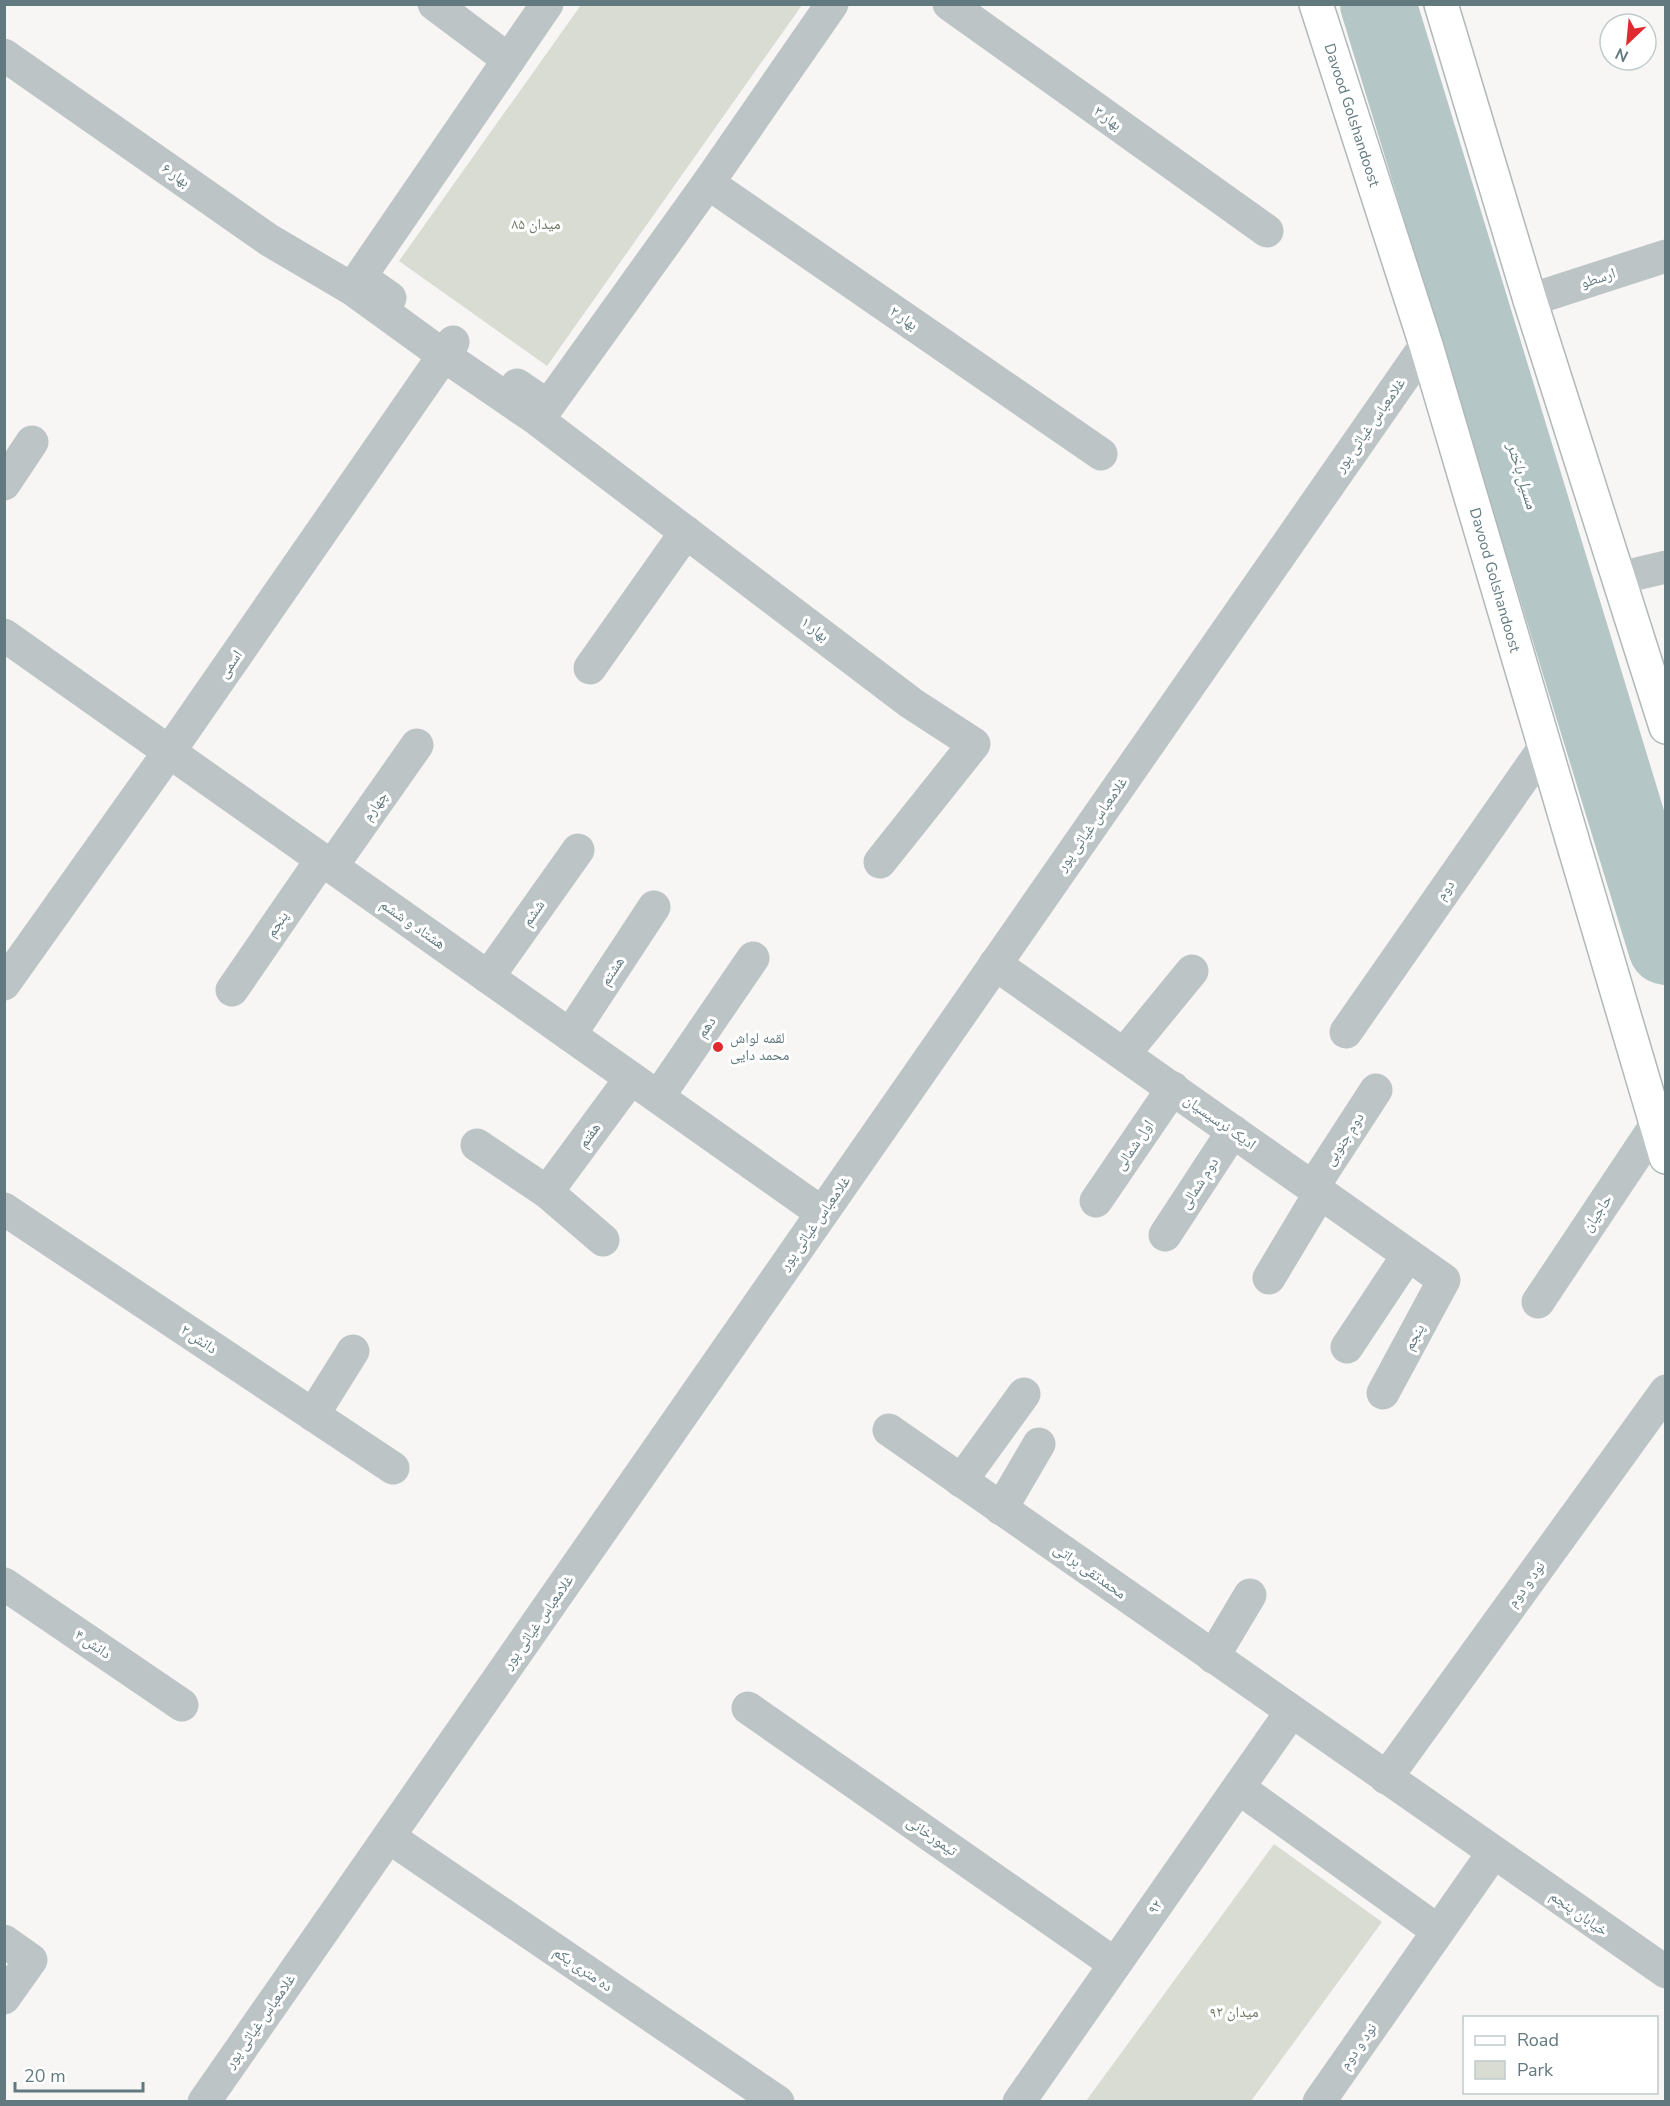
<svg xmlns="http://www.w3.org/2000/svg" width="1670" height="2106" font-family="'Nunito Sans','Noto Naskh Arabic',sans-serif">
	<rect width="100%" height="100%" fill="#f7f6f4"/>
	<g fill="#d8dcd3">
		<polygon points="581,5 802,5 547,366 399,261"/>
		<polygon points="1274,1844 1382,1922 1251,2101 1086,2101"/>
	</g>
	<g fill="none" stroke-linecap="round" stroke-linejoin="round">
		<polyline stroke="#b4c6c6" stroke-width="76" points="1378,4 1666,947"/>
		<defs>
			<g id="primary">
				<polyline points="1316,4 1426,345 1666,1157"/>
				<polyline points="1441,4 1530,300 1666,727"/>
			</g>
		</defs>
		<use href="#primary" stroke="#b1b8ba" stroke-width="36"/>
		<g stroke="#bdc4c6" stroke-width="33">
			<polyline points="434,4 509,60"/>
			<polyline points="949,4 1267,231"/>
			<polyline points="4,55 269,240 352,289 443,355 538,420 911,703 974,744 880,862"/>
			<polyline points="708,183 1101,454"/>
			<polyline points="390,298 360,277 547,4"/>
			<polyline points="1530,300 1666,256"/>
			<polyline points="517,385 548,406 708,183 832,4"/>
			<polyline points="4,484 32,442"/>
			<polyline points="1619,578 1666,567"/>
			<polyline points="4,635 822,1213"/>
			<polyline points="590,668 686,532"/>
			<polyline points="332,866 417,745"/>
			<polyline points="995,964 1444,1280 1383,1393"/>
			<polyline points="488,977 578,850"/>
			<polyline points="4,984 169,752 453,342"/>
			<polyline points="232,990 322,859"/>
			<polyline points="1346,1032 1544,748"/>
			<polyline points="570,1035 654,907"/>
			<polyline points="1124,1054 1192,971"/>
			<polyline points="658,1097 753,958"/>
			<polyline points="477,1145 547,1192 631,1078"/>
			<polyline points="1313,1187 1376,1090"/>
			<polyline points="547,1192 603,1240"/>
			<polyline points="1096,1201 1173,1088"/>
			<polyline points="4,1209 393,1468"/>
			<polyline points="1165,1235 1233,1131"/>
			<polyline points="1269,1278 1320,1193"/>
			<polyline points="1538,1302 1656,1125"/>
			<polyline points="1347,1347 1408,1255"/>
			<polyline points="313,1415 353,1351"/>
			<polyline points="889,1430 1666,1972"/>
			<polyline points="961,1481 1024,1394"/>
			<polyline points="1001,1509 1039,1444"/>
			<polyline points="4,1584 182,1705"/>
			<polyline points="1213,1657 1250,1595"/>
			<polyline points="748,1708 1115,1964"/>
			<polyline points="1386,1778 1666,1391"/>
			<polyline points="1239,1788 1438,1931"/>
			<polyline points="389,1837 778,2102"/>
			<polyline points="4,1941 31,1960 4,1998"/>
			<polyline points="204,2102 1426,345"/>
			<polyline points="1019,2102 1291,1712"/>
			<polyline points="1319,2102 1493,1853"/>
		</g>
		<use href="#primary" stroke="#fff" stroke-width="33"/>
	</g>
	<circle fill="#e12a2f" stroke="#fff" stroke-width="2" cx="718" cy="1047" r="6"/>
	<g text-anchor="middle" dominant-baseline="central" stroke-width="6" stroke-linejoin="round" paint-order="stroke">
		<g font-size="15" fill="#627a7f" stroke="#fff">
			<text transform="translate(1352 115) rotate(72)">Davood Golshandoost</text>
			<text transform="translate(1108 118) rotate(36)">بهار ۳</text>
			<text transform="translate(176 175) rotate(35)">بهار ۶</text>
			<text transform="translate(1598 278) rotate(-18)">ارسطو</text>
			<text transform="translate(904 318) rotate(35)">بهار ۲</text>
			<text transform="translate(1370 425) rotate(-55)">غلامعباس غیاثی پور</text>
			<text transform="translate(1495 580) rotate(74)">Davood Golshandoost</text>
			<text transform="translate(815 629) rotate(37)">بهار ۱</text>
			<text transform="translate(230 664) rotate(-55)">اسمی</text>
			<text transform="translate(375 806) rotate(-55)">چهارم</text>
			<text transform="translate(1092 824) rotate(-55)">غلامعباس غیاثی پور</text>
			<text transform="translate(1445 890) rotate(-55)">دوم</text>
			<text transform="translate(533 913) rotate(-55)">ششم</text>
			<text transform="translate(277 924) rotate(-56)">پنجم</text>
			<text transform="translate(413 924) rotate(35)">هشتاد و ششم</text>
			<text transform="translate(612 971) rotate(-57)">هشتم</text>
			<text transform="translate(706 1027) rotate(-56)">دهم</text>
			<text transform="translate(1220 1122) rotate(35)">ادیک نرسیسیان</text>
			<text transform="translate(589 1135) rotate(-54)">هفتم</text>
			<text transform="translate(1344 1139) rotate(-57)">دوم جنوبی</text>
			<text transform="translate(1134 1145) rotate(-56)">اول شمالی</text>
			<text transform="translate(1199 1183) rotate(-57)">دوم شمالی</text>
			<text transform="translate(1597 1213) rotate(-56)">حاجیان</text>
			<text transform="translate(815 1223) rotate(-55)">غلامعباس غیاثی پور</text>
			<text transform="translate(1414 1337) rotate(-62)">پنجم</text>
			<text transform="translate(199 1339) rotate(34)">دانش ۲</text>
			<text transform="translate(1090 1571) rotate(35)">محمدتقی براتی</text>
			<text transform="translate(1526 1584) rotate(-54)">نود و دوم</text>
			<text transform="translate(538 1622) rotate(-55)">غلامعباس غیاثی پور</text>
			<text transform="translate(93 1644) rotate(34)">دانش ۴</text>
			<text transform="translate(932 1836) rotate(35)">تیمورخانی</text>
			<text transform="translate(1155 1907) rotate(-55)">۹۲</text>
			<text transform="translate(1579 1913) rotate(35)">خیابان پنجم</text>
			<text transform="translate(583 1969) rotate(34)">ده متری یکم</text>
			<text transform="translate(260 2021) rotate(-55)">غلامعباس غیاثی پور</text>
			<text transform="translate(1358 2046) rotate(-55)">نود و دوم</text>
		</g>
		<g font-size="15" fill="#6b7761" stroke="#fff">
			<text x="536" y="224">میدان ۸۵</text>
			<text x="1234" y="2012">میدان ۹۲</text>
		</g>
		<g font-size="15" fill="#627a7f" stroke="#fff" text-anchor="start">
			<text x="730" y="1038">لقمه لواش<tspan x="730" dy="17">محمد دايى</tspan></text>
		</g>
		<g font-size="16" font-style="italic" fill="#5d797a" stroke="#fff">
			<text transform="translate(1522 476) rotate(73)">مسیل باختر</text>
		</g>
	</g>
	<rect width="1670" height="2106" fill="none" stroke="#627a7f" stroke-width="12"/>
	<rect x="1463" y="2016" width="195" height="78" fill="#ffffff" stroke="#c0cacc" stroke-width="1.5"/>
	<rect x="1475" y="2036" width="30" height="9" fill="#ffffff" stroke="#c0cacc" stroke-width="1.5"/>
	<text x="1517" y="2046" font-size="18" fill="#627a7f">Road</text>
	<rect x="1475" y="2061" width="30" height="18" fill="#d8dcd3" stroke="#c0cacc" stroke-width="1.5"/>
	<text x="1517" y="2076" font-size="18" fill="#627a7f">Park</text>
	<g transform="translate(1628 42) rotate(206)"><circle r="28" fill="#ffffff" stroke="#c0cacc" stroke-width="1.5"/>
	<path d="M0-4.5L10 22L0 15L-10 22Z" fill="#e12a2f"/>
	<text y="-9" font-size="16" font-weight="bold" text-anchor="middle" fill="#627a7f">N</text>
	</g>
	<path d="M15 2082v9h128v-9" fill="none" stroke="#627a7f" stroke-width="3"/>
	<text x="24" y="2082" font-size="18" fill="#627a7f" stroke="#ffffff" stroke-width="4.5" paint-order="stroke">20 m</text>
</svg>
